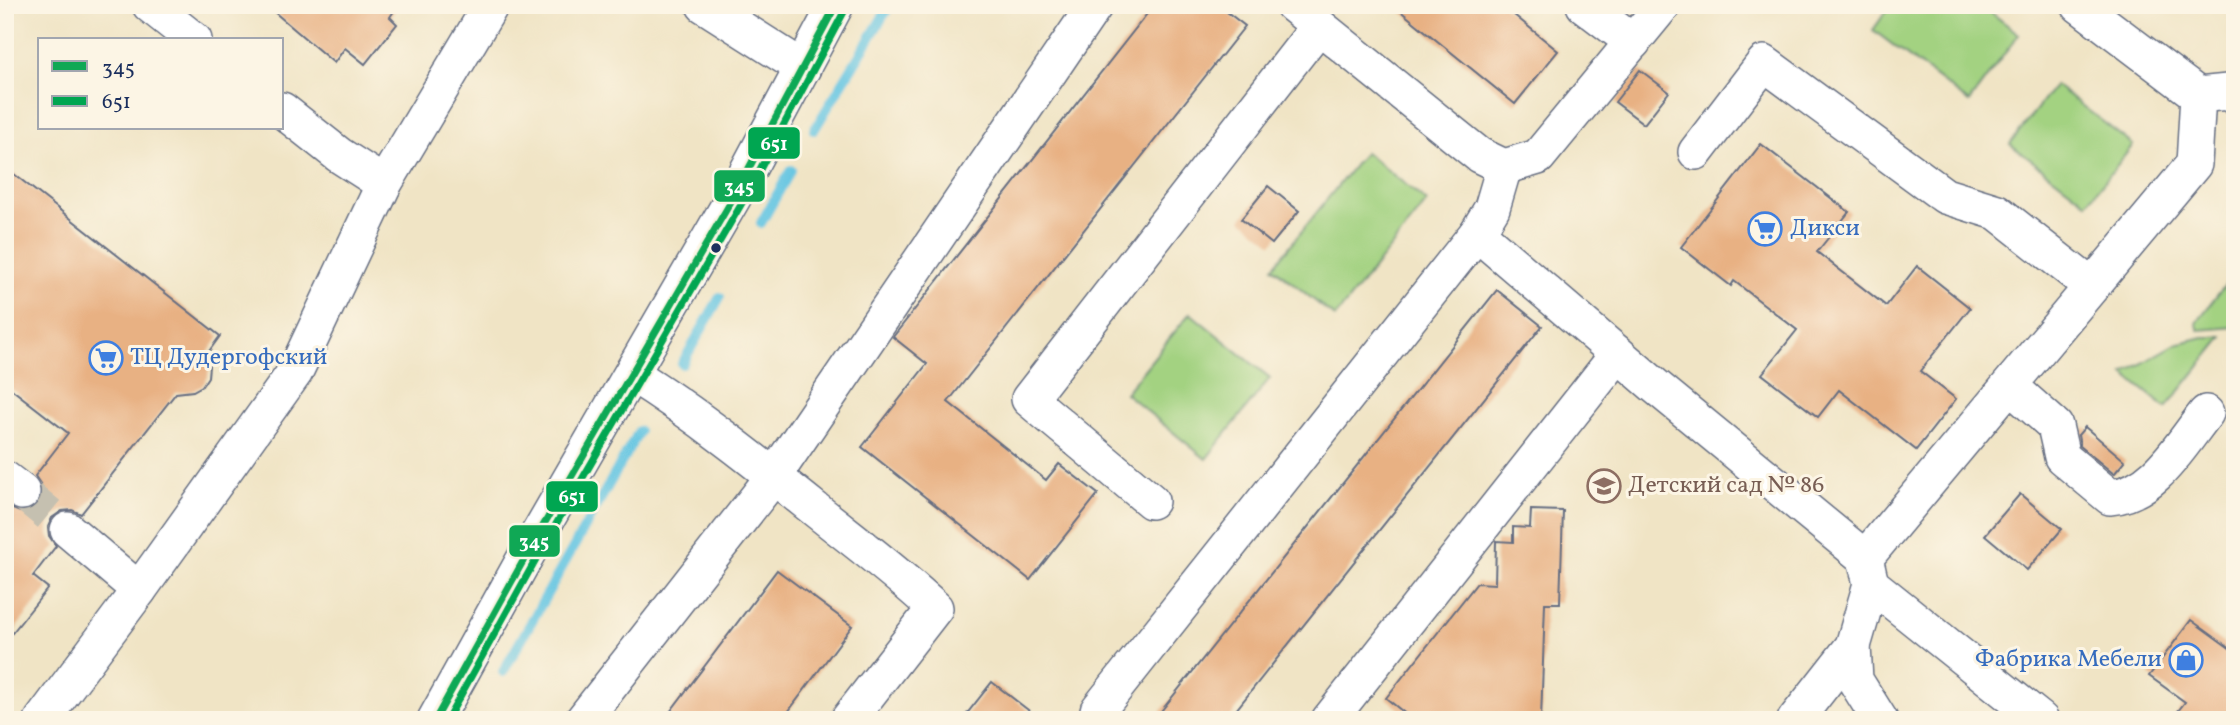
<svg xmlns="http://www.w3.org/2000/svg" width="2240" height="725" font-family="Vollkorn,serif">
	<rect width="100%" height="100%" fill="#fcf5e5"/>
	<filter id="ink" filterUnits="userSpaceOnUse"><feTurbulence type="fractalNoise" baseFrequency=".0143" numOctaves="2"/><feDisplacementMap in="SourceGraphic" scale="14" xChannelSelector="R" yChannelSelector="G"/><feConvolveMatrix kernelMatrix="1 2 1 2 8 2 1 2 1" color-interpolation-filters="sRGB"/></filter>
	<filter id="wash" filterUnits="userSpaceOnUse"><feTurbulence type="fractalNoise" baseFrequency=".00686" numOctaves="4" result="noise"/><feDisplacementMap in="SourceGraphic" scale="28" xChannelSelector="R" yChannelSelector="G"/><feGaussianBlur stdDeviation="1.57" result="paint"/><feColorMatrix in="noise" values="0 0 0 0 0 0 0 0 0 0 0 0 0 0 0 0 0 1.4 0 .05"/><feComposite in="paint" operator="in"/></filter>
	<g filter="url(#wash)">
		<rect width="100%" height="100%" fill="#f0e4c5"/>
		<g fill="#a3d281" stroke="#5f8070" stroke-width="2">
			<polygon points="1891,5 1981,5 2019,34 1969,102 1873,30"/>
			<polygon points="2055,85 2133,145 2087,203 2010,144"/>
			<polygon points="1365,152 1427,202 1335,317 1273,267"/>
			<polygon points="2226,284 2235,288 2235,327 2199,330 2196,323"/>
			<polygon points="1190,313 1270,378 1206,459 1125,393"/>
			<polygon points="2203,337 2223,337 2166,408 2124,374 2176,344"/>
		</g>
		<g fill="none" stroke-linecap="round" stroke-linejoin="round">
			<g stroke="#64c5e2" stroke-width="10">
				<polyline points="814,130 890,5"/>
				<polyline points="761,223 791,170"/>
				<polyline points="682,364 720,297"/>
				<polyline points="503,672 639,431"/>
			</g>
		</g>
		<g id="blocks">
			<g fill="#e8b183">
				<polygon points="266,5 398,5 390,17 397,24 365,64 345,48 334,63"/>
				<polygon points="1154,5 1218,5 1245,26 948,402 1046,480 1059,464 1098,494 1030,580 862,447 927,364 893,337"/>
				<polygon points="1393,5 1502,5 1558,51 1515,104"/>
				<polygon points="1640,70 1669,92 1644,124 1615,102"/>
				<polygon points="1761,144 1849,212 1817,252 1886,306 1917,266 1970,308 1920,371 1956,399 1916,450 1839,390 1818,417 1762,374 1797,330 1734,281 1731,286 1681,247"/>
				<polygon points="5,167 220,336 207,354 209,366 208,377 202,386 193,391 176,393 81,514 72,510 62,511 52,518 48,527 49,536 56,546 33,576 48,588 5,642 5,514 10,508 20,512 29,511 38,505 42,494 41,485 35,476 68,433 5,384"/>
				<polygon points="1268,186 1299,211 1272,244 1241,219"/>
				<polygon points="1497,290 1542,326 1228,720 1154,720"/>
				<polygon points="2085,427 2125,461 2114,474 2080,446 2078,435"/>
				<polygon points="2020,494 2062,529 2027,570 1985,535"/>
				<polygon points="1531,510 1563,511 1560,603 1545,603 1541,720 1413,720 1386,698 1477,583 1495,584 1496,541 1513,542 1513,527 1530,528"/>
				<polygon points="777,570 852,626 782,720 664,720"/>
				<polygon points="2191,620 2235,652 2235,720 2171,720 2185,702 2149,676"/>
				<polygon points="992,682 1010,696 1041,720 962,720"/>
			</g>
		</g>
	</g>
	<g filter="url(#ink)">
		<use href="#blocks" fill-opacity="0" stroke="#666e82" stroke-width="2"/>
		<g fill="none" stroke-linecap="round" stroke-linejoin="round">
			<polyline stroke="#c5c0b0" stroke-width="35" stroke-dasharray="35 18" stroke-linecap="butt" points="22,492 68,530"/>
			<defs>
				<g id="minor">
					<polyline points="150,5 194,40"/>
					<polyline points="704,5 803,68"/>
					<polyline points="1293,5 1479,155 1504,167 1538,157 1663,5"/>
					<polyline points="1584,5 1633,42"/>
					<polyline points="2198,95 2228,92 2235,97"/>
					<polyline points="282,110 339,155 384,184 491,5"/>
					<polyline points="1696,152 1764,63 1945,196 1997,212 2091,286"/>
					<polyline points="1477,233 1654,385 1865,558"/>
					<path d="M 632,374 C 696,414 756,462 816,510 C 856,542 898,573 935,608 L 848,720"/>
					<path d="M 2010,386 L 2055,426 L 2062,457 L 2110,497 C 2154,494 2181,444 2206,413"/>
					<polyline points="5,479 22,492"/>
					<polyline points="1151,501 1029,399 1319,26"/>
					<polyline points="68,530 139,590"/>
					<polyline points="1871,584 2041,720"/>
					<polyline points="1853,646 1855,680 1880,720"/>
					<polyline points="42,720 139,590 295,372 384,184"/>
					<polyline points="435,720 532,545 733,198 836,5"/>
					<polyline points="583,720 774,476 1095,5"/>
					<polyline points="1103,720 1098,710 1477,233 1492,208 1504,167"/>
					<polyline points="1329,720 1618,354"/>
					<polyline points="1795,720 1853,646 1871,584 1865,558 2194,164 2198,95 2079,5"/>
				</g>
			</defs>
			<use href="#minor" stroke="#666e82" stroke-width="38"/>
			<use href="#minor" stroke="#fff" stroke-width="35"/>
			<defs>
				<polyline id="bus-1" points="435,720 532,545 733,198 836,5"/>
				<polyline id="bus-2" points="447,720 541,550 742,203 845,10"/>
			</defs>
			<use href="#bus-1" stroke="#fcf5e5" stroke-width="12"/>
			<use href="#bus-2" stroke="#fcf5e5" stroke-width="12"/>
			<use href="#bus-1" stroke="#10a855" stroke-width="7"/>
			<use href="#bus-2" stroke="#00a651" stroke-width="7"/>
		</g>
	</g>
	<defs>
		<symbol id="supermarket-ring" viewBox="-11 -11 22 22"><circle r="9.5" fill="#fcf5e5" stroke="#3f7fe0" stroke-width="1.5"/><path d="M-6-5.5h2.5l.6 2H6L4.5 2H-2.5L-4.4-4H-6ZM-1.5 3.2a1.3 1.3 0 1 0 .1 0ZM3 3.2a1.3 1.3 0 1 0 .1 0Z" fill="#3f7fe0"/></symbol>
		<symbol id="school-ring" viewBox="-11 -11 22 22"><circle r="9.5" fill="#fcf5e5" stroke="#8d6e63" stroke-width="1.5"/><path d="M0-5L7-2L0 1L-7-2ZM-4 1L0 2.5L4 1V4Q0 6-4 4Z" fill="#8d6e63"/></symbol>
		<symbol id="shop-ring" viewBox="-11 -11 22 22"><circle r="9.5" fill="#fcf5e5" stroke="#3f7fe0" stroke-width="1.5"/><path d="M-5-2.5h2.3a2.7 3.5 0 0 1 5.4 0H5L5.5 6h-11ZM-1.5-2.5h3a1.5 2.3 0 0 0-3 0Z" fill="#3f7fe0"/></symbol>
	</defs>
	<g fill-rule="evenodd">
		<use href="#supermarket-ring" x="1746" y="210" width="38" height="38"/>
		<use href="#supermarket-ring" x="87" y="339" width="38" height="38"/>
		<use href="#school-ring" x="1585" y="467" width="38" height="38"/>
		<use href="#shop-ring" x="2167" y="641" width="38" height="38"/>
	</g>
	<circle fill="#1b2f5e" stroke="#fcf5e5" stroke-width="2.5" cx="716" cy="248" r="6"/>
	<g text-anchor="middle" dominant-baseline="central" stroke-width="6" stroke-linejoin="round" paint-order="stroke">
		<g font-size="24" fill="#366cbe" stroke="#fcf5e5" text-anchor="start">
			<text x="1790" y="229">Дикси</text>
			<text x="130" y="358">ТЦ Дудергофский</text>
			<text x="2162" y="660" text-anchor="end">Фабрика Мебели</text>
		</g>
		<g font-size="24" fill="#785e54" stroke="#fcf5e5" text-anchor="start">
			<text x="1628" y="486">Детский сад № 86</text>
		</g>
	</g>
	<g stroke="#fcf5e5" stroke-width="2.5">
		<rect x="747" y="126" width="54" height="34" rx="7" fill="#00a651"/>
		<rect x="713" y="169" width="53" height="34" rx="7" fill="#10a855"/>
		<rect x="545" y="480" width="54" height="33" rx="7" fill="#00a651"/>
		<rect x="508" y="524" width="53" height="34" rx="7" fill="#10a855"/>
	</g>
	<g font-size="19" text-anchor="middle" font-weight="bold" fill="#fff">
		<text x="774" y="150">651</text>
		<text x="739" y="193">345</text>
		<text x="572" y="503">651</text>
		<text x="534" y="548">345</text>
	</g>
	<rect width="2240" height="725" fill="none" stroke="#fcf5e5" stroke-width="28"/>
	<rect x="38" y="38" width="245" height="91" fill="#fcf5e5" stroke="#a2a6af" stroke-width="2"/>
	<rect x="52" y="61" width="35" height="10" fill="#10a855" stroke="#a2a6af" stroke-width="2"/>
	<text x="102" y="74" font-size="21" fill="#1b2f5e">345</text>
	<rect x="52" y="96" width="35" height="10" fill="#00a651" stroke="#a2a6af" stroke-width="2"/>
	<text x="102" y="108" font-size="21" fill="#1b2f5e">651</text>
</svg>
